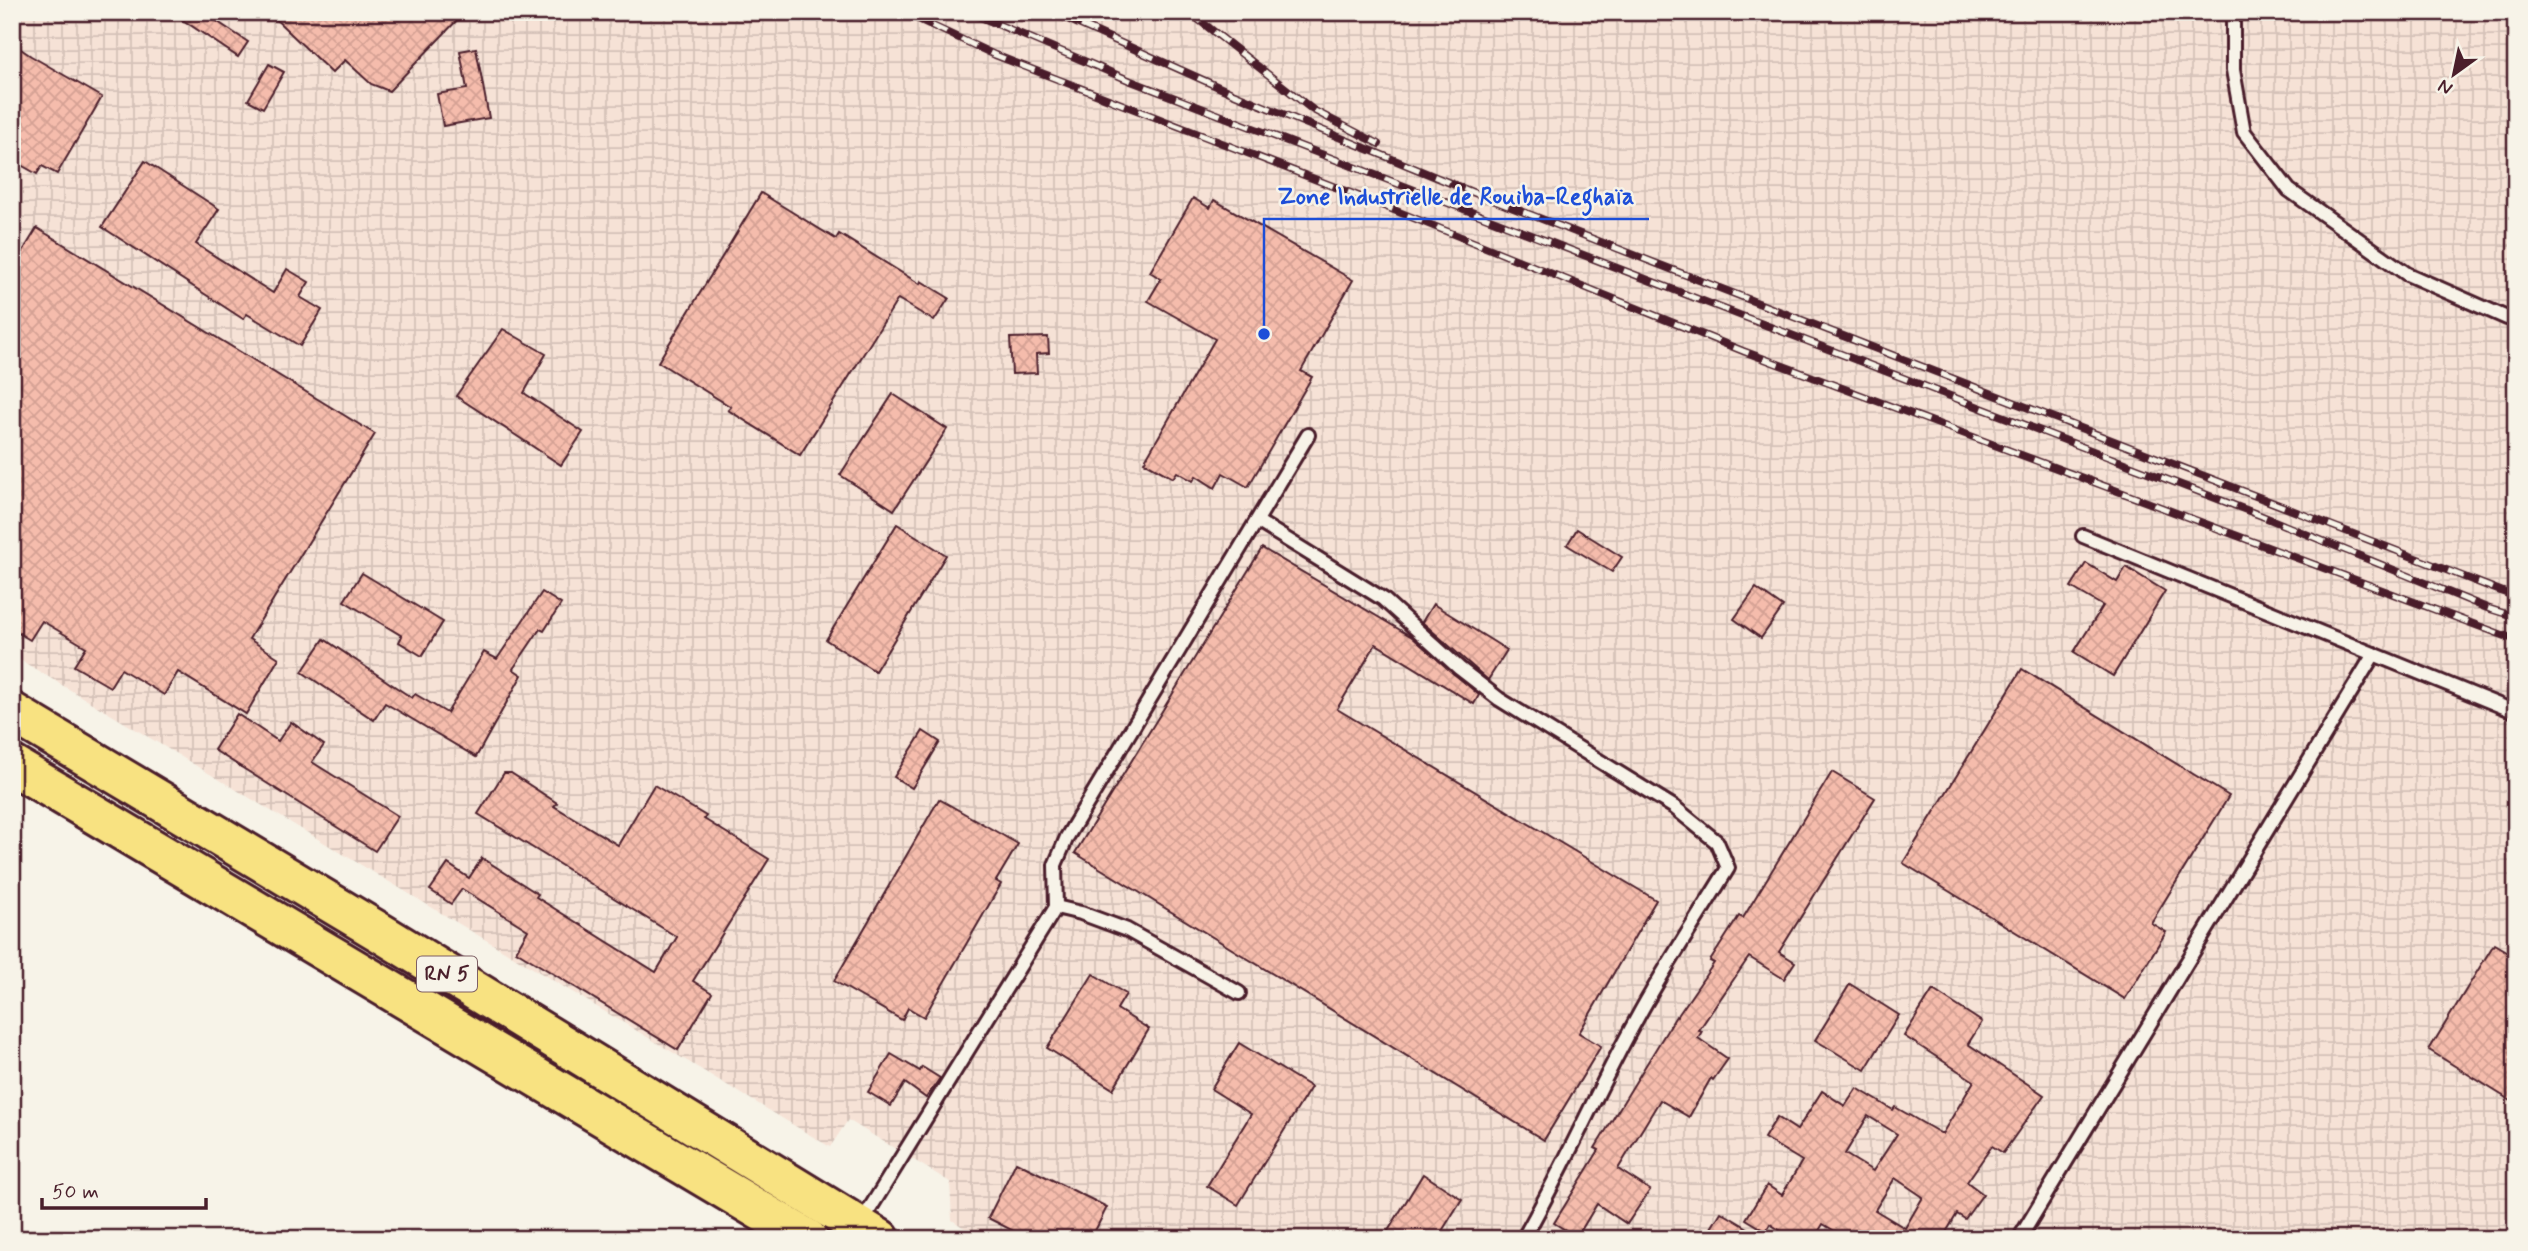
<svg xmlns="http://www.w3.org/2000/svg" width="2528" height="1251" font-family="Mynerve,sans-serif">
	<defs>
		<pattern id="industrial-grid" width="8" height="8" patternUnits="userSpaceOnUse" patternTransform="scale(1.75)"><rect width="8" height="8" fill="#f6e2d6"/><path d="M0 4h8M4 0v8" fill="none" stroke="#d4c1b8"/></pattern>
		<pattern id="building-cross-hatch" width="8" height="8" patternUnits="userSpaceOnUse" patternTransform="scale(1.75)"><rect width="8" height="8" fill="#f5bcac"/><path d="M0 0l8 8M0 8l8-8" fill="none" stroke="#d4a194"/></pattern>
	</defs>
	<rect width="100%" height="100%" fill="#f7f3e8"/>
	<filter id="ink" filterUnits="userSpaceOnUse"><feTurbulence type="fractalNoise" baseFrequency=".0143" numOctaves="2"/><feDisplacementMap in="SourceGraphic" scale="14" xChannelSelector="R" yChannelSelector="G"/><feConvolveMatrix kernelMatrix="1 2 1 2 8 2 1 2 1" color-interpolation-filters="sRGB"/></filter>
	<g filter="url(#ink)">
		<polygon fill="url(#industrial-grid)" points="12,12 2516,12 2516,1239 981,1239 952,1220 950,1182 848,1120 830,1147 12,655"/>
		<g fill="url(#building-cross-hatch)" stroke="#4a1f2b" stroke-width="2" fill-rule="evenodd">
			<polygon points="171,12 203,12 248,42 238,57"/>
			<polygon points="268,12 465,12 389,91 371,84 345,60 332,73"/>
			<polygon points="12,43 31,56 102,97 57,174 42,166 37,174 12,160"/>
			<polygon points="476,48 489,118 443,126 437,94 467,89 460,51"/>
			<polygon points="269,64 284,72 263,108 248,100"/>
			<polygon points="145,161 219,209 196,244 273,293 287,269 309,282 300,297 322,310 300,346 247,314 243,319 102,227"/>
			<polygon points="761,193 836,239 839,234 920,284 921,281 949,298 934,321 898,299 800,455 728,410 731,407 658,362"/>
			<polygon points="1193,198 1210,208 1214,200 1353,280 1301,371 1312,377 1248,487 1223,473 1215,488 1196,476 1193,481 1177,472 1173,478 1144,462 1215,339 1148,301 1161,279 1150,272"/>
			<polygon points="37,228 375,434 249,639 279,658 246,714 178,672 164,695 121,669 110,687 74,666 86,647 42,621 30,640 12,629 12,269"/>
			<polygon points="503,329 546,354 524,393 583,432 561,465 456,396"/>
			<polygon points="1048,337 1049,353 1036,354 1037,373 1012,374 1010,338"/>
			<polygon points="893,394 947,429 894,510 840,475"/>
			<polygon points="897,524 946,555 875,671 826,640"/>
			<polygon points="1577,529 1622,557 1612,572 1567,545"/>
			<polygon points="1262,548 1412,637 1479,695 1474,704 1376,644 1337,709 1656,900 1579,1033 1601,1046 1544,1140 1075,853"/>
			<polygon points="2086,563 2117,582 2126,567 2165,591 2113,676 2074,652 2103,606 2071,587"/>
			<polygon points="362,573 443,622 422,656 399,642 402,636 344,601"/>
			<polygon points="1756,588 1783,607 1761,638 1734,619"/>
			<polygon points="542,592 561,604 544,631 540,629 513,669 522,675 476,757 385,703 374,720 302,672 324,639 412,698 415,694 447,713 484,652 497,659"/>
			<polygon points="1433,604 1507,650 1488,680 1422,622"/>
			<polygon points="2022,669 2229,796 2151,923 2166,932 2125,999 1903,863"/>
			<polygon points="237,714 278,741 291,722 324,745 312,762 398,816 375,851 214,750"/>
			<polygon points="923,731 940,742 912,788 894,777"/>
			<polygon points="1832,772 1875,798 1779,952 1795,962 1784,979 1749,957 1699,1030 1702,1031 1698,1038 1728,1059 1713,1080 1711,1078 1689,1117 1660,1100 1618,1169 1650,1190 1627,1224 1597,1204 1577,1237 1554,1223 1599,1150 1595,1148 1676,1016 1677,1017 1714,963 1710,961 1739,916 1743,918"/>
			<polygon points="504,773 511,773 557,803 554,806 618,845 654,785 706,816 704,819 769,859 693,981 712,993 678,1050 516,951 528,930 462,889 451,904 430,890 448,864 469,878 482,858 538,894 536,897 656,972 677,937 478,814"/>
			<polygon points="939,799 1018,844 996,881 1001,884 924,1017 908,1008 902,1020 834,981"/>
			<polygon points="2494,944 2516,957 2516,1104 2429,1050"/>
			<polygon points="1093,974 1126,994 1117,1009 1149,1029 1113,1089 1047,1048"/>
			<polygon points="1850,984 1899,1015 1865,1070 1815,1040"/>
			<path d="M 1933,990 L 1982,1022 L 1968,1044 L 2044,1095 L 2003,1153 L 1992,1146 L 1967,1182 L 1983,1194 L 1965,1219 L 1957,1214 L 1942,1239 L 1848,1239 L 1823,1224 L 1814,1239 L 1793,1239 L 1770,1224 L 1766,1231 L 1746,1219 L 1767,1185 L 1782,1195 L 1802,1161 L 1764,1138 L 1777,1117 L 1797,1130 L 1822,1091 L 1845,1106 L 1857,1088 L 1893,1110 L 1895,1107 L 1942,1134 L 1974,1081 L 1904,1036 ZM 1868,1116 L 1897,1134 L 1873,1171 L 1845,1154 ZM 1895,1178 L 1923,1197 L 1905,1228 L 1875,1210 Z"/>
			<polygon points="1239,1043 1311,1087 1238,1205 1207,1186 1251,1114 1211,1089"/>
			<polygon points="891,1054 920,1071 922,1067 940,1078 926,1098 905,1083 891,1106 868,1092"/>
			<polygon points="1016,1162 1107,1207 1091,1239 1029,1239 988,1218"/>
			<polygon points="1423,1174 1462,1199 1437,1239 1383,1239"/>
			<polygon points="1721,1212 1766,1239 1717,1239 1708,1233"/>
		</g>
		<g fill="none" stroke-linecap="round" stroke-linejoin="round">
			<defs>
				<g id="lane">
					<polyline points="2233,12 2233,70 2244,132 2289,190 2407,274 2507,318 2516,319"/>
					<path d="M 1257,521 L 1383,599 L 1459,668 L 1499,699 L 1674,807 L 1717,842 L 1728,868 C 1697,919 1664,968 1636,1020 C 1596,1092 1564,1168 1523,1239"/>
					<polyline points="2083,536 2516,712"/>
					<polyline points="1056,907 1081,913 1127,930 1239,993"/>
					<polyline points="861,1223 1056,907 1055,865 1067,837 1308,435"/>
					<polyline points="2019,1239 2374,654"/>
				</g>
				<g id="highway">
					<polyline points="12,712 381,933 880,1239"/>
					<polyline points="12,765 808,1239"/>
				</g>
			</defs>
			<use href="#lane" stroke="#4a1f2b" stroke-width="18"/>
			<use href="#highway" stroke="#4a1f2b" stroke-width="44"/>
			<use href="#lane" stroke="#f7f3e8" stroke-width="12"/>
			<use href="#highway" stroke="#f8e281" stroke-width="38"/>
			<defs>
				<g id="rail">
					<polyline points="903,12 995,55 1384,206 1743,351 2516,640"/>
					<polyline points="969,12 1131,81 2262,516 2487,608 2516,617"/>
					<polyline points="1052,12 1232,93 1472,192 2516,597"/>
					<polyline points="1189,12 1313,110 1379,144"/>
				</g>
			</defs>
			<use href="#rail" stroke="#4a1f2b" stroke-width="8"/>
			<use href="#rail" stroke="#f7f3e8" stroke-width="5" stroke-dasharray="16" stroke-linecap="butt"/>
		</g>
	</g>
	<g text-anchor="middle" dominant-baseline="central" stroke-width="5" stroke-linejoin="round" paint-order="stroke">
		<rect fill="#f7f3e8" stroke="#7e5f64" stroke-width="2" x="417" y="956.5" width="60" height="35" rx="5"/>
		<g font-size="21" font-weight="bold" fill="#4a1f2b">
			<text x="447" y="974">RN 5</text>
		</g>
	</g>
	<path fill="none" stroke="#1d4ed8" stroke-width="2.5" d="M1264 334L1264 219H1649"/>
	<circle fill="#1d4ed8" stroke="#f7f3e8" stroke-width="2.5" cx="1264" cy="334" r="7"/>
	<g font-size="24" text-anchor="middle" font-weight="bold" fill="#1d4ed8" stroke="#f7f3e8" stroke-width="5" stroke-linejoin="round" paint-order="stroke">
		<text x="1456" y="204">Zone Industrielle de Rouiba-Reghaïa</text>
	</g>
	<rect width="2528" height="1251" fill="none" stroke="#f7f3e8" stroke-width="42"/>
	<rect x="21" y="21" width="2486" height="1209" fill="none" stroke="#4a1f2b" stroke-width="2.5" filter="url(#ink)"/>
	<g transform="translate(2454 74) rotate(213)" stroke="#f7f3e8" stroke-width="5" paint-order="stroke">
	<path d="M0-5L12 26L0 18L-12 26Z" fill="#4a1f2b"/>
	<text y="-10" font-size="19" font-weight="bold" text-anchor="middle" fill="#4a1f2b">N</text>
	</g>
	<path d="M42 1198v10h164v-10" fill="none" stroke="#4a1f2b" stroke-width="3.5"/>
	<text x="52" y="1198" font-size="21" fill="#4a1f2b" stroke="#f7f3e8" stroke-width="5" paint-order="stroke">50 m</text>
</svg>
